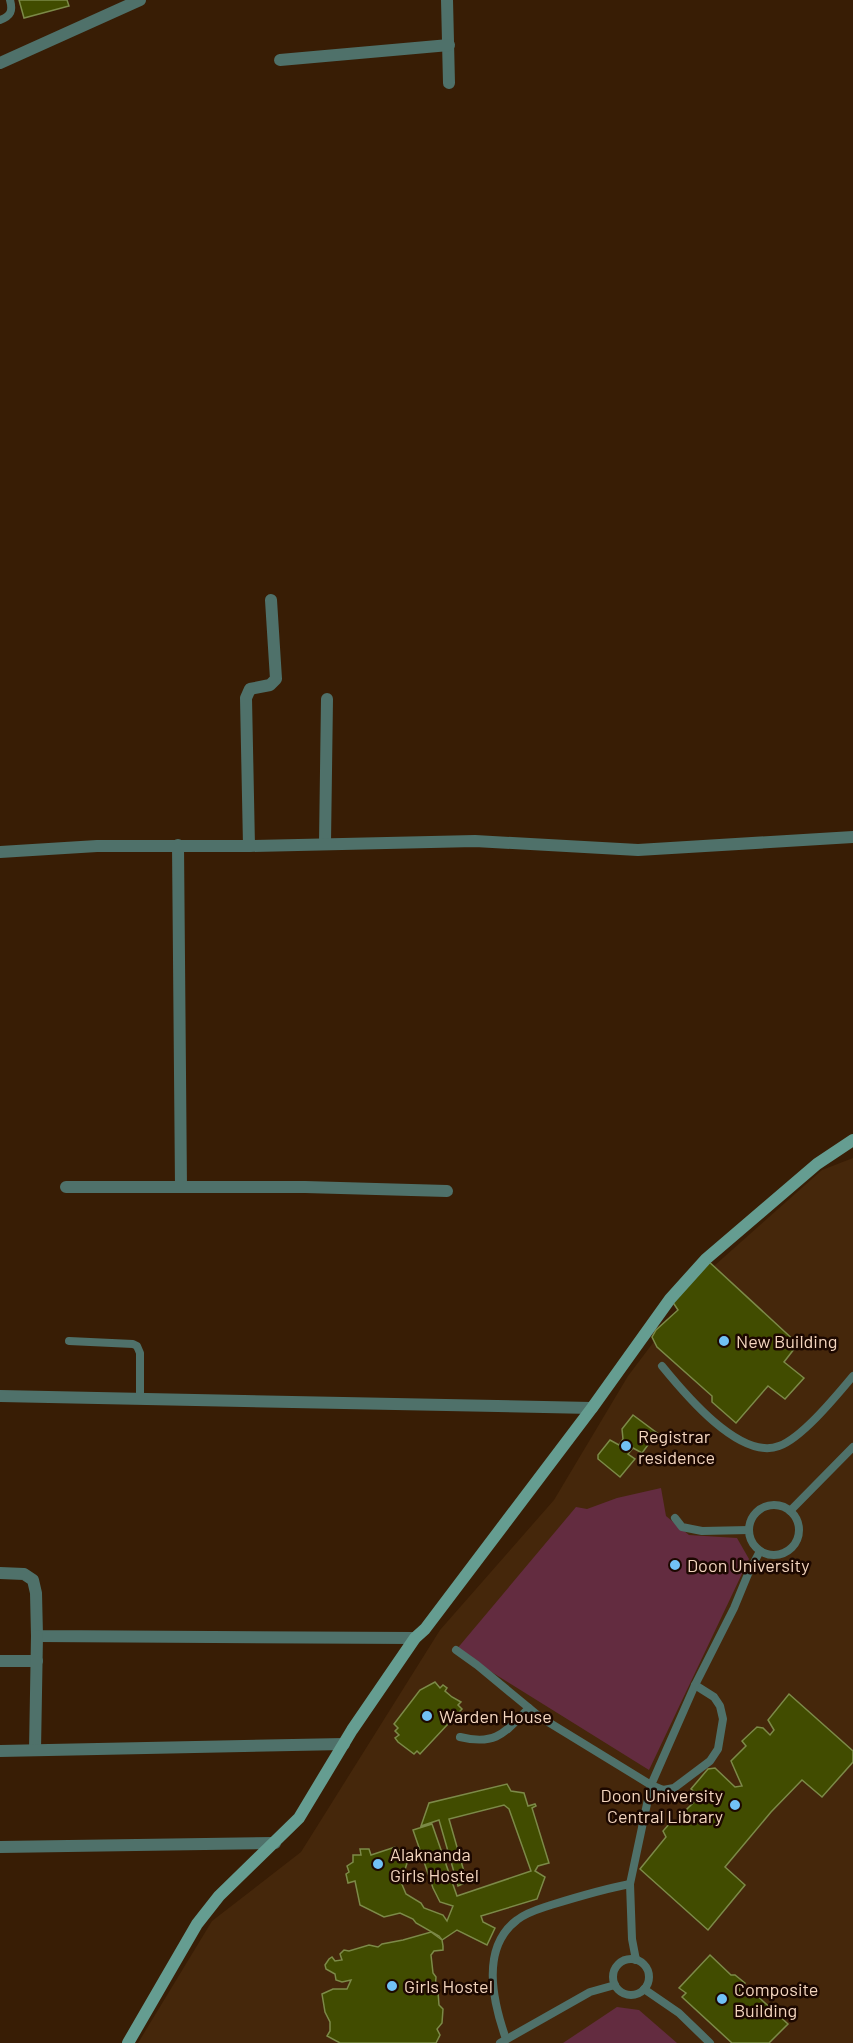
<svg xmlns="http://www.w3.org/2000/svg" width="853" height="2043" font-family="Barlow,sans-serif">
	<rect width="100%" height="100%" fill="#381d05"/>
	<polygon fill="#45270b" points="853,1158 853,2043 138,2043 212,1921 301,1852 440,1630 554,1500 628,1376 705,1274 822,1170"/>
	<g fill="#632c40">
		<polygon points="661,1488 666,1516 689,1535 737,1538 749,1559 649,1770 456,1650 576,1507 587,1509 617,1498"/>
		<polygon points="617,2007 639,2010 677,2043 563,2043"/>
	</g>
	<g fill="#414c00" stroke="#7c8a48" stroke-width="1.5">
		<polygon points="19,0 67,0 69,6 24,18"/>
		<polygon points="707,1260 798,1344 784,1362 804,1378 785,1399 768,1386 736,1423 712,1402 712,1396 657,1347 652,1337 656,1330 678,1310 672,1301"/>
		<polygon points="633,1415 657,1433 642,1453 633,1448 628,1454 635,1459 620,1477 598,1459 598,1455 610,1440 619,1445 623,1439 622,1429"/>
		<polygon points="435,1682 440,1688 443,1685 447,1688 445,1691 452,1697 461,1702 458,1705 462,1709 420,1754 417,1751 414,1754 398,1742 395,1738 399,1735 395,1731 398,1728 394,1724 420,1690"/>
		<polygon points="789,1694 853,1751 853,1762 822,1797 802,1780 771,1812 725,1867 745,1885 708,1930 640,1869 666,1837 663,1831 670,1823 678,1823 682,1814 700,1796 691,1789 708,1769 715,1768 735,1787 742,1786 731,1761 746,1746 742,1741 757,1727 763,1728 770,1735 774,1730 768,1720"/>
		<polygon points="507,1784 511,1791 524,1793 528,1806 535,1804 536,1806 532,1808 549,1863 538,1866 535,1871 545,1877 537,1899 481,1916 483,1922 495,1928 487,1945 457,1930 442,1940 439,1936 416,1923 413,1919 400,1913 384,1917 360,1905 355,1881 348,1883 346,1874 349,1872 347,1866 353,1862 353,1855 361,1855 360,1849 369,1849 371,1855 395,1847 409,1857 401,1882 406,1894 421,1903 424,1908 443,1915 447,1921 453,1906 440,1902 433,1888 413,1830 432,1824 457,1896 531,1871 509,1809 504,1805 449,1819 467,1882 458,1886 439,1820 421,1826 429,1803"/>
		<polygon points="431,1932 442,1940 443,1946 443,1950 434,1951 431,1955 433,1973 436,1977 435,1990 438,1992 439,2005 443,2009 442,2023 437,2029 440,2035 436,2043 340,2043 327,2036 330,2031 330,2022 325,2012 322,1994 333,1989 347,1989 351,1980 342,1982 336,1980 335,1974 326,1969 325,1965 329,1959 332,1957 335,1961 342,1960 340,1954 344,1950 349,1951 369,1945 378,1947 382,1944 403,1940"/>
		<polygon points="710,1955 731,1975 735,1975 745,1983 739,1990 747,1997 753,1992 788,2024 769,2043 732,2043 682,1997 686,1993 679,1988"/>
	</g>
	<g fill="none" stroke-linecap="round" stroke-linejoin="round">
		<g stroke="#4f716a" stroke-width="8">
			<path d="M 0,20 C 11,16 13,11 10,0"/>
			<polyline points="69,1341 133,1344 137,1346 140,1353 140,1399"/>
			<path d="M 662,1366 C 684,1393 740,1461 779,1446 C 802,1438 837,1395 853,1376"/>
			<circle cx="774" cy="1530" r="25"/>
			<polyline points="790,1511 853,1447"/>
			<polyline points="675,1518 682,1527 702,1531 749,1530"/>
			<polyline points="456,1650 477,1665 540,1717 651,1785 663,1790 674,1788 710,1761 718,1749 723,1719 720,1706 714,1697 695,1685"/>
			<path d="M 460,1737 C 497,1746 505,1732 529,1708"/>
			<circle cx="631" cy="1977" r="18"/>
			<polyline points="636,1960 632,1939 630,1884 651,1785 695,1685 734,1608 748,1574 760,1551"/>
			<polyline points="644,1989 679,2013 710,2043"/>
			<path d="M 506,2039 C 493,2002 480,1948 517,1920 C 527,1912 539,1909 551,1905 C 577,1897 603,1889 630,1884"/>
			<polyline points="500,2043 590,1992 615,1985"/>
		</g>
		<g stroke="#4f716a" stroke-width="12">
			<polyline points="447,0 449,83"/>
			<polyline points="280,60 449,45"/>
			<polyline points="325,843 327,699"/>
			<polyline points="178,845 181,1187"/>
			<polyline points="249,846 246,698 250,689 270,685 276,679 271,600"/>
			<polyline points="0,852 97,846 249,846 475,841 638,850 853,837"/>
			<polyline points="66,1187 305,1187 447,1191"/>
			<polyline points="0,1396 592,1408"/>
			<polyline points="0,1573 24,1574 33,1580 36,1593 37,1636 415,1638"/>
			<polyline points="0,1661 37,1661"/>
			<polyline points="35,1750 37,1636"/>
			<polyline points="0,1751 344,1744"/>
			<polyline points="0,1847 275,1843"/>
		</g>
		<polyline stroke="#4f716a" stroke-width="12" points="0,63 140,0"/>
		<polyline stroke="#659d91" stroke-width="12" points="128,2043 197,1924 219,1896 299,1818 352,1730 415,1638 425,1629 592,1408 670,1299 706,1259 817,1164 853,1140"/>
	</g>
	<g fill="#71c1f5" stroke="#1c0800" stroke-width="2">
		<circle cx="724" cy="1341" r="6"/>
		<circle cx="626" cy="1446" r="6"/>
		<circle cx="675" cy="1565" r="6"/>
		<circle cx="427" cy="1716" r="6"/>
		<circle cx="735" cy="1805" r="6"/>
		<circle cx="378" cy="1864" r="6"/>
		<circle cx="392" cy="1986" r="6"/>
		<circle cx="722" cy="1999" r="6"/>
	</g>
	<g text-anchor="middle" dominant-baseline="central" stroke-width="5" stroke-linejoin="round" paint-order="stroke">
		<g font-size="18" fill="#f4d6bf" stroke="#1c0800" text-anchor="start">
			<text x="736" y="1341">New Building</text>
			<text x="638" y="1436">Registrar<tspan x="638" dy="21">residence</tspan></text>
			<text x="687" y="1565">Doon University</text>
			<text x="439" y="1716">Warden House</text>
			<text x="723" y="1795" text-anchor="end">Doon University<tspan x="723" dy="21">Central Library</tspan></text>
			<text x="390" y="1854">Alaknanda<tspan x="390" dy="21">Girls Hostel</tspan></text>
			<text x="404" y="1986">Girls Hostel</text>
			<text x="734" y="1989">Composite<tspan x="734" dy="21">Building</tspan></text>
		</g>
	</g>
</svg>
